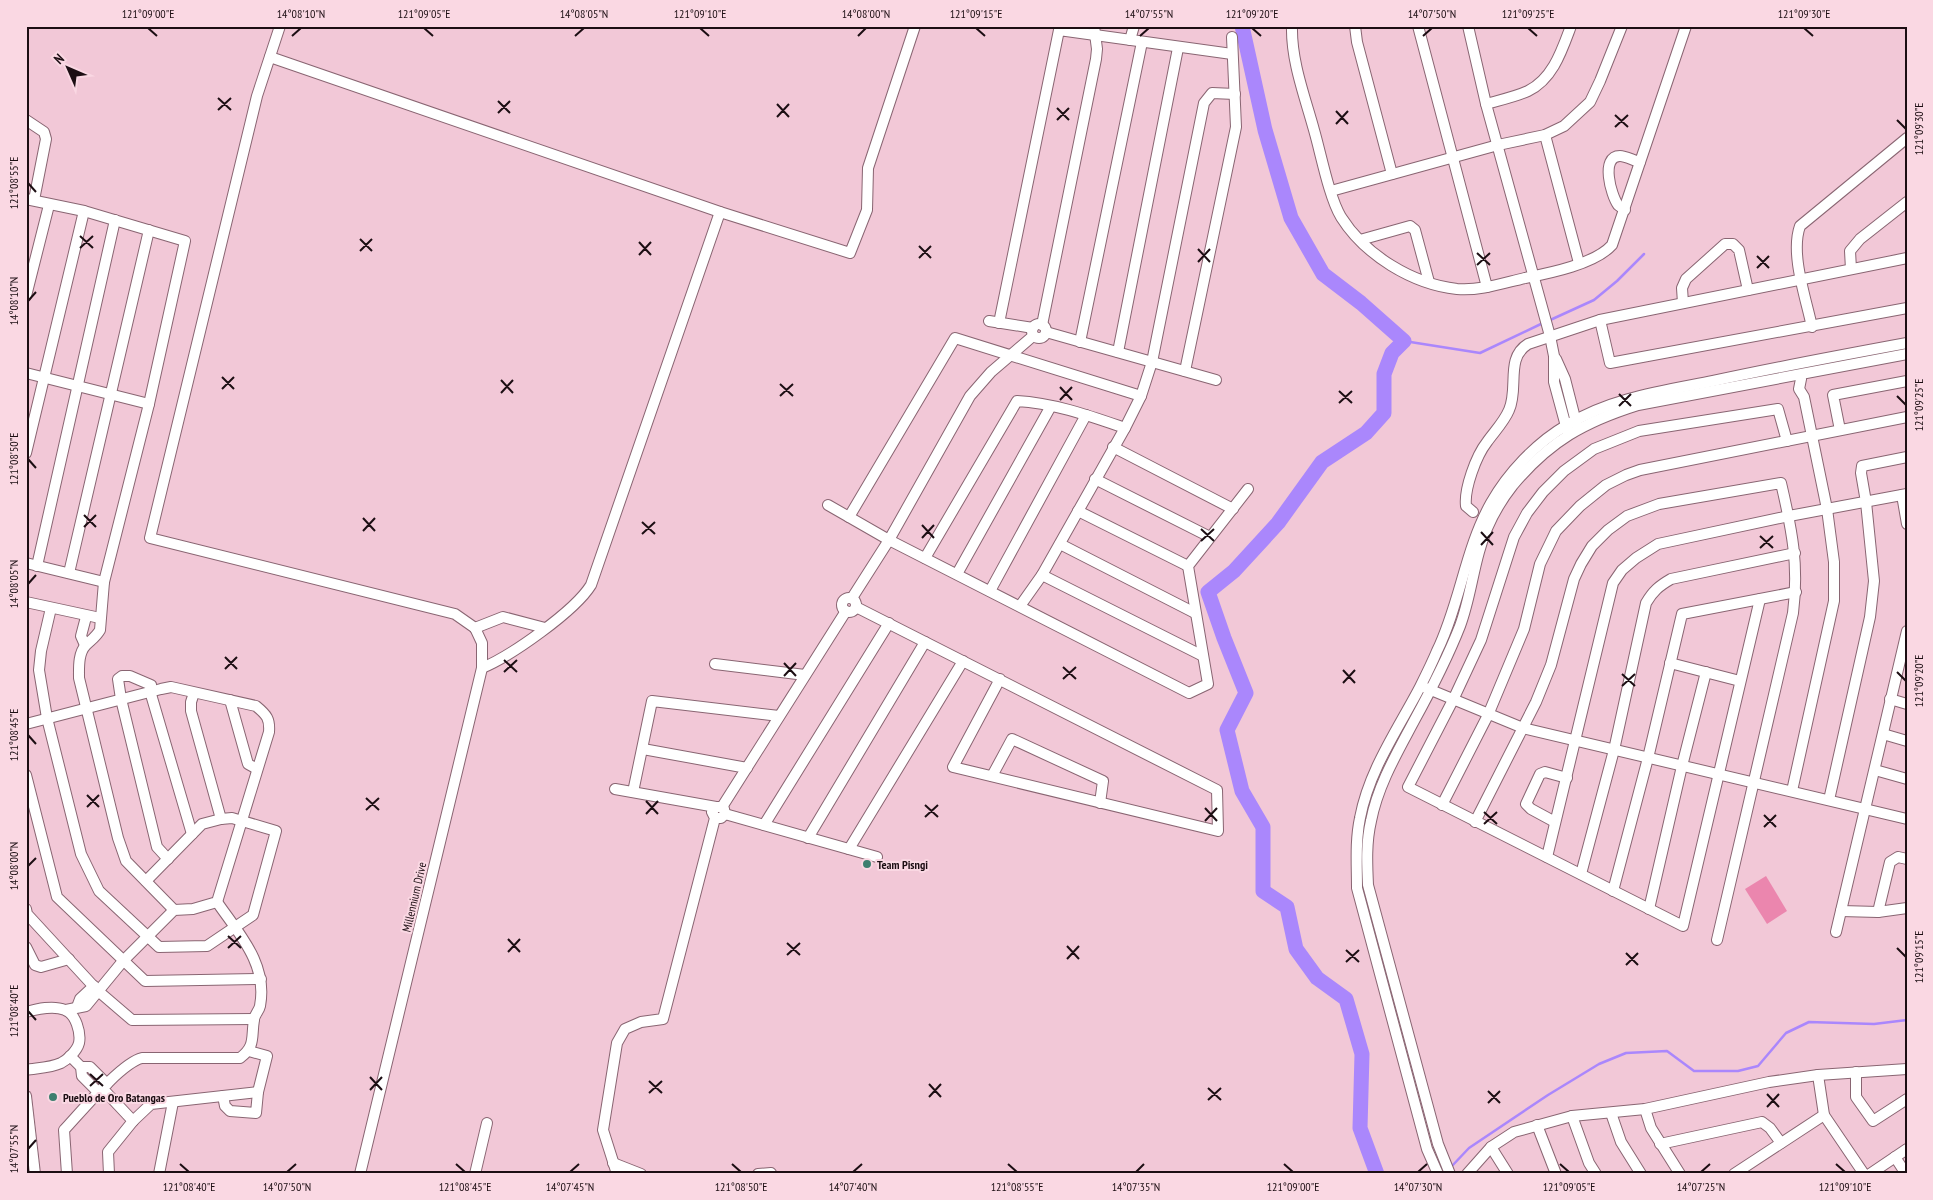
<svg xmlns="http://www.w3.org/2000/svg" width="1933" height="1200" font-family="'PT Sans Narrow',sans-serif">
	<rect width="100%" height="100%" fill="#f2c8d7"/>
	<polygon fill="#eb86ae" points="1766,876 1787,911 1767,924 1745,889"/>
	<g fill="none" stroke-linecap="round" stroke-linejoin="round">
		<g stroke="#aa87fc" stroke-width="2.5">
			<polyline points="1548,321 1594,300 1617,281 1644,254"/>
			<polyline points="1404,341 1480,353 1543,323"/>
			<polyline points="1451,1167 1469,1148 1548,1095 1599,1064 1626,1053 1667,1051 1694,1071 1738,1071 1758,1066 1786,1033 1809,1022 1874,1024 1907,1020"/>
		</g>
		<polyline stroke="#aa87fc" stroke-width="15" points="1242,26 1265,130 1291,218 1323,274 1361,303 1404,341 1392,353 1384,374 1384,413 1366,433 1322,462 1278,523 1234,571 1208,592 1224,638 1246,693 1227,730 1242,791 1263,827 1263,891 1287,907 1296,949 1317,978 1346,999 1362,1054 1360,1128 1377,1174"/>
		<defs>
			<g id="minor">
				<polyline points="280,26 257,96 150,538 455,614 475,628"/>
				<path d="M 1292,26 C 1291,61 1305,97 1314,130 C 1321,154 1329,197 1341,217 C 1365,255 1412,284 1457,289 C 1480,291 1503,283 1525,278 C 1550,273 1595,264 1612,245 L 1686,26"/>
				<polyline points="1355,26 1357,42 1392,174"/>
				<polyline points="1418,26 1487,287"/>
				<polyline points="1468,26 1486,104 1550,336 1554,356 1554,382 1567,430"/>
				<polyline points="1130,40 1134,26"/>
				<polyline points="270,57 720,212 850,253 867,210 868,168 915,26"/>
				<path d="M 1486,104 C 1500,100 1515,97 1528,91 C 1553,79 1562,50 1571,26"/>
				<polyline points="26,120 44,132 46,139 34,200"/>
				<polyline points="1545,135 1579,263"/>
				<polyline points="1331,191 1498,145 1545,135 1564,126 1590,102 1600,81 1622,26"/>
				<path d="M 26,199 L 84,211 L 185,241 L 149,404 L 104,582 L 100,630 C 96,637 91,640 86,645 C 78,653 79,668 79,678 L 118,838 L 126,861 L 174,910"/>
				<path d="M 1625,210 C 1624,209 1619,206 1618,205 C 1611,195 1600,156 1620,156 C 1626,156 1634,161 1640,162"/>
				<polyline points="1360,240 1410,226 1415,230 1429,282"/>
				<polyline points="1851,269 1850,251 1860,239 1907,202"/>
				<polyline points="26,296 49,205"/>
				<polyline points="1683,303 1682,288 1686,279 1725,244 1733,244 1739,250 1748,290"/>
				<polyline points="1600,320 1610,363 1907,308"/>
				<polyline points="989,321 1033,328"/>
				<polyline points="999,323 1059,30 1232,54"/>
				<circle cx="1039" cy="331" r="7"/>
				<polyline points="1042,325 1096,59 1097,49 1094,26"/>
				<path d="M 1812,327 C 1806,298 1790,254 1800,226 L 1907,138"/>
				<polyline points="1046,332 1216,380"/>
				<polyline points="1080,342 1142,42"/>
				<polyline points="1118,352 1178,48"/>
				<polyline points="1556,359 1565,379 1577,426"/>
				<polyline points="1185,371 1236,127 1232,37"/>
				<polyline points="26,373 149,404"/>
				<polyline points="1840,430 1833,395 1907,381"/>
				<polyline points="1113,447 1233,509"/>
				<polyline points="26,453 84,211"/>
				<polyline points="1095,479 1210,537"/>
				<polyline points="1902,495 1907,524"/>
				<polyline points="828,505 889,540 1189,693 1208,684 1188,566 1248,489"/>
				<polyline points="1078,511 1188,566"/>
				<path d="M 1473,512 L 1466,506 C 1464,489 1476,456 1487,442 C 1494,432 1504,422 1509,410 C 1519,388 1505,358 1528,344 L 1600,320 L 1907,258"/>
				<polyline points="849,517 955,338 1141,396"/>
				<polyline points="1060,544 1195,613"/>
				<path d="M 925,558 L 1017,401 C 1054,403 1090,416 1125,428"/>
				<polyline points="26,563 104,582"/>
				<polyline points="37,566 115,220"/>
				<polyline points="69,573 149,230"/>
				<polyline points="957,574 1051,406"/>
				<polyline points="1042,575 1203,656"/>
				<polyline points="990,591 1086,415"/>
				<polyline points="852,598 889,540 970,396 991,372 1033,336"/>
				<circle cx="849" cy="605" r="7"/>
				<polyline points="1760,599 1683,926 1408,787 1453,700 1481,640 1514,537 1527,513 1543,492 1564,471 1594,449 1639,431 1778,409 1787,441"/>
				<polyline points="26,602 100,618"/>
				<polyline points="1020,606 1042,575 1125,428 1141,396 1152,362 1204,103 1212,93 1235,94"/>
				<polyline points="856,607 1217,790 1218,831 953,767 1000,679"/>
				<polyline points="51,608 41,651 39,670 47,718 81,854 99,891 159,947 207,946 253,915 276,831 232,818 221,819 202,824 146,881"/>
				<polyline points="475,628 503,617 545,628"/>
				<polyline points="85,645 81,636 86,617"/>
				<polyline points="1670,663 1740,681"/>
				<polyline points="715,664 805,675"/>
				<path d="M 482,668 C 511,656 575,611 591,585 L 720,212"/>
				<polyline points="1426,688 1523,728 1907,819"/>
				<polyline points="194,693 191,702 191,711 221,819"/>
				<polyline points="1890,699 1907,704"/>
				<polyline points="230,700 248,764 257,769"/>
				<path d="M 26,724 L 161,689 L 171,687 L 256,706 C 267,715 270,719 269,732 L 217,902 L 193,909 L 174,910 L 123,961 L 86,1006 L 66,1010"/>
				<polyline points="1883,734 1907,741"/>
				<polyline points="643,749 747,768"/>
				<polyline points="1875,770 1907,779"/>
				<polyline points="26,775 57,897 145,981 261,979"/>
				<polyline points="992,776 1012,739 1103,781 1100,803"/>
				<polyline points="615,789 716,807"/>
				<polyline points="1792,791 1834,601 1834,562 1827,509 1804,397 1799,389 1801,379"/>
				<polyline points="633,792 652,701 779,716"/>
				<polyline points="1829,800 1870,617 1874,581 1866,502 1861,473 1862,466 1907,457"/>
				<polyline points="1442,805 1488,715 1524,629 1540,564 1556,531 1580,506 1606,485 1626,475 1640,470 1907,417"/>
				<polyline points="722,807 846,611"/>
				<polyline points="725,814 877,857"/>
				<path d="M 1475,822 L 1536,702 L 1551,665 L 1574,579 L 1581,564 L 1592,546 L 1608,530 L 1627,516 L 1659,504 L 1781,483 C 1792,530 1799,565 1793,613 L 1717,940"/>
				<polyline points="1555,822 1531,809 1526,804 1540,774 1545,772 1567,778"/>
				<polyline points="764,825 889,623"/>
				<polyline points="808,838 925,642"/>
				<polyline points="849,849 963,661"/>
				<polyline points="1547,857 1613,583 1622,570 1636,558 1658,544 1789,516 1907,494"/>
				<polyline points="168,859 157,847 121,699 118,679 122,676 130,676 151,685 150,691 192,834"/>
				<path d="M 1581,874 L 1614,750 L 1646,603 C 1653,591 1659,586 1671,579 L 1795,553"/>
				<polyline points="1613,891 1648,758 1682,614 1796,592"/>
				<polyline points="26,909 27,914 97,990 132,1020 254,1019"/>
				<polyline points="1649,909 1682,766 1706,672"/>
				<polyline points="1841,911 1878,912 1907,908"/>
				<polyline points="1878,912 1890,862 1898,857 1907,859"/>
				<polyline points="1836,932 1907,631"/>
				<polyline points="26,947 35,965 41,967 69,959"/>
				<polyline points="77,1007 80,999 94,986"/>
				<path d="M 26,1012 C 37,1009 53,1005 65,1010 C 76,1014 81,1033 79,1043 C 77,1051 67,1060 61,1063 C 50,1068 37,1068 26,1070"/>
				<polyline points="70,1056 81,1067 82,1076 99,1093"/>
				<polyline points="81,1067 90,1067 107,1084"/>
				<polyline points="1856,1072 1856,1097 1873,1121 1907,1099"/>
				<polyline points="1818,1075 1824,1115 1864,1174"/>
				<polyline points="103,1089 133,1121"/>
				<polyline points="26,1096 35,1174"/>
				<polyline points="223,1096 225,1106 230,1111 256,1113 258,1092 267,1056 249,1051"/>
				<polyline points="1645,1109 1651,1128 1680,1174"/>
				<polyline points="1611,1113 1621,1142 1641,1174"/>
				<polyline points="1572,1116 1589,1163 1596,1174"/>
				<polyline points="1537,1125 1556,1174"/>
				<polyline points="1660,1144 1762,1122 1770,1128 1781,1143"/>
				<polyline points="1491,1147 1508,1174"/>
				<polyline points="1895,1157 1906,1174"/>
				<polyline points="613,1163 641,1174"/>
				<path d="M 67,1174 L 64,1130 C 81,1112 121,1063 142,1058 L 240,1058 C 256,1046 251,1037 254,1020 C 254,1015 259,1011 260,1006 C 268,964 239,934 217,902"/>
				<polyline points="109,1174 108,1152 133,1121 151,1104 258,1092"/>
				<polyline points="159,1174 173,1102"/>
				<polyline points="360,1174 482,668 482,643 475,628"/>
				<polyline points="475,1174 487,1123"/>
				<polyline points="617,1174 603,1130 617,1043 625,1029 641,1022 663,1019 715,818 712,812 716,807 721,807 724,809 725,814 721,818 715,818"/>
				<polyline points="758,1174 771,1173"/>
				<path d="M 1438,1174 L 1427,1149 L 1357,888 C 1357,865 1355,841 1360,818 C 1369,770 1398,729 1420,687 C 1426,675 1432,663 1437,651 C 1460,604 1465,549 1491,503 C 1508,473 1536,443 1567,425 C 1611,398 1663,391 1713,381 C 1777,367 1842,355 1907,343"/>
				<path d="M 1450,1174 L 1438,1144 L 1368,885 C 1367,864 1366,842 1371,821 C 1378,785 1397,753 1414,721 C 1431,690 1447,659 1460,626 C 1469,602 1472,577 1479,552 C 1485,529 1498,504 1513,485 C 1550,441 1584,422 1638,405 L 1907,354"/>
				<polyline points="1467,1174 1491,1147 1514,1132 1572,1116 1645,1109 1769,1082 1818,1075 1907,1069"/>
				<polyline points="1734,1174 1824,1115"/>
				<polyline points="1870,1174 1907,1149"/>
			</g>
		</defs>
		<use href="#minor" stroke="#896572" stroke-width="12"/>
		<use href="#minor" stroke="#fff" stroke-width="10"/>
	</g>
	<path fill="none" stroke="#1c0e13" stroke-width="2" d="M 148,28 L 157,36M 424,28 L 433,36M 700,28 L 709,36M 976,28 L 985,36M 1252,28 L 1261,36M 1528,28 L 1537,36M 1804,28 L 1813,36M 292,36 L 301,28M 575,36 L 584,28M 858,36 L 866,28M 1140,36 L 1149,28M 1423,36 L 1432,28M 218,98 L 231,110M 498,101 L 510,113M 777,104 L 789,117M 1057,108 L 1069,120M 218,110 L 231,98M 1336,111 L 1348,124M 498,113 L 510,101M 1615,115 L 1628,127M 777,117 L 789,104M 1057,120 L 1069,108M 1897,120 L 1906,129M 1336,124 L 1348,111M 1615,127 L 1628,115M 28,183 L 36,192M 80,236 L 93,248M 360,239 L 372,251M 639,242 L 651,255M 919,246 L 931,258M 80,248 L 93,236M 1198,249 L 1210,262M 360,251 L 372,239M 1477,253 L 1490,265M 639,255 L 651,242M 1757,256 L 1769,268M 919,258 L 931,246M 1198,262 L 1210,249M 1477,265 L 1490,253M 1757,268 L 1769,256M 28,301 L 36,292M 222,377 L 234,389M 501,380 L 513,393M 780,384 L 793,396M 1060,387 L 1072,400M 222,389 L 234,377M 1339,391 L 1352,403M 501,393 L 513,380M 1619,394 L 1631,406M 780,396 L 793,384M 1897,396 L 1906,405M 1060,400 L 1072,387M 1339,403 L 1352,391M 1619,406 L 1631,394M 28,459 L 36,468M 84,515 L 96,527M 363,518 L 375,531M 642,522 L 655,534M 922,525 L 934,538M 84,527 L 96,515M 1201,529 L 1214,541M 363,531 L 375,518M 1481,532 L 1493,545M 642,534 L 655,522M 1760,536 L 1773,548M 922,538 L 934,525M 1201,541 L 1214,529M 1481,545 L 1493,532M 1760,548 L 1773,536M 28,584 L 36,575M 225,657 L 237,669M 504,660 L 517,672M 784,663 L 796,676M 1063,667 L 1076,679M 225,669 L 237,657M 1343,670 L 1355,683M 504,672 L 517,660M 1897,672 L 1906,681M 1622,674 L 1635,686M 784,676 L 796,663M 1063,679 L 1076,667M 1343,683 L 1355,670M 1622,686 L 1635,674M 28,735 L 36,744M 87,795 L 99,807M 366,798 L 379,810M 646,801 L 658,814M 925,805 L 938,817M 87,807 L 99,795M 1205,808 L 1217,821M 366,810 L 379,798M 1484,812 L 1497,824M 646,814 L 658,801M 1764,815 L 1776,827M 925,817 L 938,805M 1205,821 L 1217,808M 1484,824 L 1497,812M 1764,827 L 1776,815M 28,866 L 36,858M 228,936 L 241,948M 508,939 L 520,952M 787,943 L 800,955M 1067,946 L 1079,959M 228,948 L 241,936M 1897,948 L 1906,957M 1346,950 L 1359,962M 508,952 L 520,939M 1626,953 L 1638,965M 787,955 L 800,943M 1067,959 L 1079,946M 1346,962 L 1359,950M 1626,965 L 1638,953M 28,1011 L 36,1020M 90,1074 L 103,1086M 370,1077 L 382,1090M 649,1081 L 662,1093M 929,1084 L 941,1097M 90,1086 L 103,1074M 1208,1088 L 1221,1100M 370,1090 L 382,1077M 1488,1091 L 1500,1103M 649,1093 L 662,1081M 1767,1094 L 1779,1107M 929,1097 L 941,1084M 1208,1100 L 1221,1088M 1488,1103 L 1500,1091M 1767,1107 L 1779,1094M 28,1149 L 36,1140M 180,1164 L 189,1172M 456,1164 L 465,1172M 732,1164 L 741,1172M 1008,1164 L 1017,1172M 1284,1164 L 1293,1172M 1560,1164 L 1569,1172M 1836,1164 L 1845,1172M 287,1172 L 296,1164M 570,1172 L 579,1164M 853,1172 L 862,1164M 1136,1172 L 1144,1164M 1418,1172 L 1427,1164M 1701,1172 L 1710,1164"/>
	<g fill="#3e7f6f" stroke="#fad8e3" stroke-width="2">
		<circle cx="867" cy="864" r="5"/>
		<circle cx="53" cy="1097" r="5"/>
	</g>
	<g text-anchor="middle" dominant-baseline="central" stroke-width="4" stroke-linejoin="round" paint-order="stroke">
		<g font-size="12" font-weight="bold" fill="#1c0e13" stroke="#fad8e3" text-anchor="start">
			<text x="877" y="864">Team Pisngi</text>
			<text x="63" y="1097">Pueblo de Oro Batangas</text>
		</g>
		<g font-size="12" fill="#1c0e13" stroke="#fad8e3">
			<text transform="translate(414 897) rotate(-77)">Millennium Drive</text>
		</g>
	</g>
	<rect width="1933" height="1200" fill="none" stroke="#fad8e3" stroke-width="55"/>
	<g transform="translate(68 68) rotate(315)" stroke="#fad8e3" stroke-width="4" paint-order="stroke">
	<path d="M0-4L9 19L0 12L-9 19Z" fill="#1c0e13"/>
	<text y="-8" font-size="14" font-weight="bold" text-anchor="middle" fill="#1c0e13">N</text>
	</g>
	<rect x="28" y="28" width="1878" height="1144" fill="none" stroke="#1c0e13" stroke-width="2"/>
	<g font-size="12" text-anchor="middle" fill="#1c0e13">
		<text x="148" y="18">121°09'00"E</text>
		<text x="301" y="18">14°08'10"N</text>
		<text x="424" y="18">121°09'05"E</text>
		<text x="584" y="18">14°08'05"N</text>
		<text x="700" y="18">121°09'10"E</text>
		<text x="866" y="18">14°08'00"N</text>
		<text x="976" y="18">121°09'15"E</text>
		<text x="1149" y="18">14°07'55"N</text>
		<text x="1252" y="18">121°09'20"E</text>
		<text x="1432" y="18">14°07'50"N</text>
		<text x="1528" y="18">121°09'25"E</text>
		<text x="1804" y="18">121°09'30"E</text>
		<text transform="translate(1919 129) rotate(-90)" y="4">121°09'30"E</text>
		<text transform="translate(14 183) rotate(-90)" y="4">121°08'55"E</text>
		<text transform="translate(14 301) rotate(-90)" y="4">14°08'10"N</text>
		<text transform="translate(1919 405) rotate(-90)" y="4">121°09'25"E</text>
		<text transform="translate(14 459) rotate(-90)" y="4">121°08'50"E</text>
		<text transform="translate(14 584) rotate(-90)" y="4">14°08'05"N</text>
		<text transform="translate(1919 681) rotate(-90)" y="4">121°09'20"E</text>
		<text transform="translate(14 735) rotate(-90)" y="4">121°08'45"E</text>
		<text transform="translate(14 866) rotate(-90)" y="4">14°08'00"N</text>
		<text transform="translate(1919 957) rotate(-90)" y="4">121°09'15"E</text>
		<text transform="translate(14 1011) rotate(-90)" y="4">121°08'40"E</text>
		<text transform="translate(14 1149) rotate(-90)" y="4">14°07'55"N</text>
		<text x="189" y="1191">121°08'40"E</text>
		<text x="287" y="1191">14°07'50"N</text>
		<text x="465" y="1191">121°08'45"E</text>
		<text x="570" y="1191">14°07'45"N</text>
		<text x="741" y="1191">121°08'50"E</text>
		<text x="853" y="1191">14°07'40"N</text>
		<text x="1017" y="1191">121°08'55"E</text>
		<text x="1136" y="1191">14°07'35"N</text>
		<text x="1293" y="1191">121°09'00"E</text>
		<text x="1418" y="1191">14°07'30"N</text>
		<text x="1569" y="1191">121°09'05"E</text>
		<text x="1701" y="1191">14°07'25"N</text>
		<text x="1845" y="1191">121°09'10"E</text>
	</g>
</svg>
